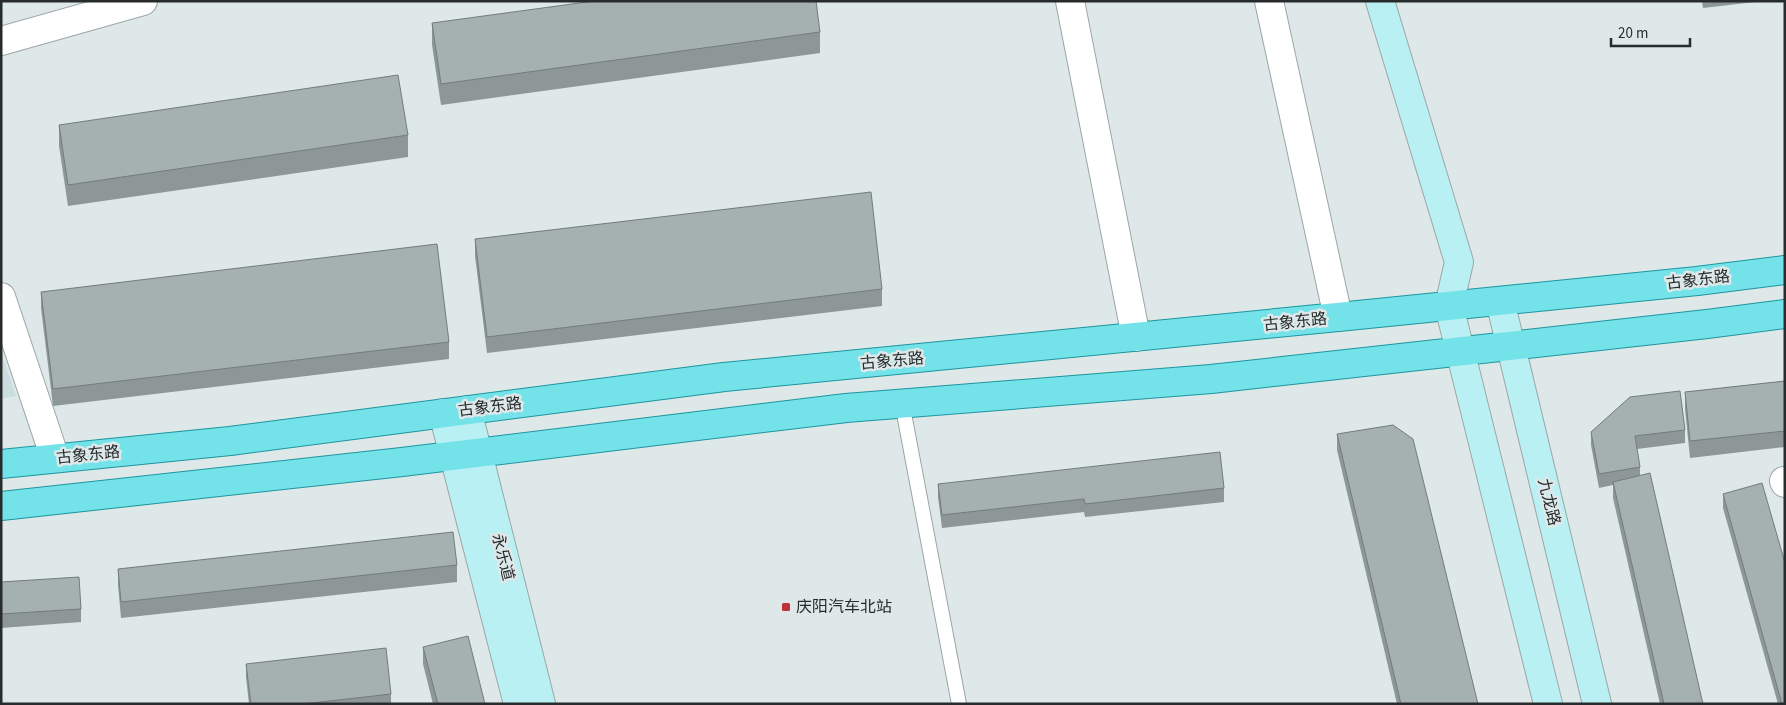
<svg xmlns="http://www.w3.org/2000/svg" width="1786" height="705" font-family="'Source Sans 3','Noto Sans SC',sans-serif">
	<rect width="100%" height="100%" fill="#dee8e9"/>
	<polygon fill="#cadddf" points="1,352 16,396 1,399"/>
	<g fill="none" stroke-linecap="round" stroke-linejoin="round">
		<defs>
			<polyline id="lane" points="902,403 959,704"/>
			<g id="street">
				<polyline points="1070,1 1136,337"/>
				<polyline points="1269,1 1338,317"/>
				<polyline points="1,41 143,1"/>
				<polyline points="1,297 55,458"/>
				<polyline points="1784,481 1785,483"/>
			</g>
			<g id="secondary">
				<polyline points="1380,1 1459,262 1449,306 1548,704"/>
				<polyline points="1500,301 1597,704"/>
				<polyline points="467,410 541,704"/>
				<polyline points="443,413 518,704"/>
			</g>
			<g id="primary">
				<polyline points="1,464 230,441 724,377 1338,317 1697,281 1785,270"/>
				<polyline points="1,506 402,462 846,408 1211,379 1707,324 1785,314"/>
			</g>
		</defs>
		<use href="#lane" stroke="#9ca6a6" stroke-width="16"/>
		<use href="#street" stroke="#9ca6a6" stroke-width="30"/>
		<use href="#secondary" stroke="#9ca6a6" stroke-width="30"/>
		<use href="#primary" stroke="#1d959d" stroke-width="30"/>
		<use href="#lane" stroke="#fff" stroke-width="14"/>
		<use href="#street" stroke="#fff" stroke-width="28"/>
		<use href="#secondary" stroke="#b9f0f4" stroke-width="28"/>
		<use href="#primary" stroke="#74e2e9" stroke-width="28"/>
	</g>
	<g fill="#8e9797">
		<polygon points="1702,1 1764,1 1703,8"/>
		<polygon points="432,23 820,32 820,53 441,105 432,45"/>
		<polygon points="59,125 408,135 408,157 68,206 59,146"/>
		<polygon points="475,239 882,289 882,306 487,353 475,256"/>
		<polygon points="41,292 449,342 449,359 53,406 41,308"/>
		<polygon points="1785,381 1785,447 1690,458 1685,409 1685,392"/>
		<polygon points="1685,430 1685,443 1637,449 1640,467 1640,475 1703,704 1660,704 1613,498 1613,485 1599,488 1591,445 1591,432"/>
		<polygon points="1337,434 1478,704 1397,704 1337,450"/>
		<polygon points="938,484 1224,488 1224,502 1085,517 1084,512 942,528 938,497"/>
		<polygon points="1723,494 1785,704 1778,704 1723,508"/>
		<polygon points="457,565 457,582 121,618 118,585 118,569"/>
		<polygon points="1,582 81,609 81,622 1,628"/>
		<polygon points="423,647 485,704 433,704 423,664"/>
		<polygon points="246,664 391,694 391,704 249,704 246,677"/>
	</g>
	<g fill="#a5b0b0" stroke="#747b7b">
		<polygon points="594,1 816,1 820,32 441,84 432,23"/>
		<polygon points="398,75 408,135 68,185 59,125"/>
		<polygon points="871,192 882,289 487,337 475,239"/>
		<polygon points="437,244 449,342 53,389 41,292"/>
		<polygon points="1785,381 1785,431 1690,441 1685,392"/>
		<polygon points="1680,391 1685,430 1635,436 1640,467 1599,474 1591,432 1630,397"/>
		<polygon points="1393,425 1413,439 1478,704 1401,704 1337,434"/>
		<polygon points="1220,452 1224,488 1085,504 1084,499 942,515 938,484"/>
		<polygon points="1650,473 1703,704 1664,704 1613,482"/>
		<polygon points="1762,483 1785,563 1785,704 1782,704 1723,494"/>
		<polygon points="453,532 457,565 121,602 118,569"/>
		<polygon points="79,577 81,609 1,614 1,582"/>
		<polygon points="468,636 485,704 438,704 423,647"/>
		<polygon points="386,648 391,694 303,704 251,704 246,664"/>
	</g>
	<rect fill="#c03038" stroke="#dee8e9" stroke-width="2" x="781" y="602" width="10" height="10" rx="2.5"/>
	<g text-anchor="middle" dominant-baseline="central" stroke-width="5" stroke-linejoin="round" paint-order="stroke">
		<g font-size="16" fill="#272b2b" stroke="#dee8e9">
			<text transform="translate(1698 280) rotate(-7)">古象东路</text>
			<text transform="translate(1295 322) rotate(-6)">古象东路</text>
			<text transform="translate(892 361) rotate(-5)">古象东路</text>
			<text transform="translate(490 407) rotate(-7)">古象东路</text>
			<text transform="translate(88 455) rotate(-6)">古象东路</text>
			<text transform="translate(1549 502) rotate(76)">九龙路</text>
			<text transform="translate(503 557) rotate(76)">永乐道</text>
		</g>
		<g font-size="16" fill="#272b2b" stroke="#dee8e9" text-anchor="start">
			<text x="796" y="607">庆阳汽车北站</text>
		</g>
	</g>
	<rect width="1786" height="705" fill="none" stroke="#272b2b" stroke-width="5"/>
	<path d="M1611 38v8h79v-8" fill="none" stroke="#272b2b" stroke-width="2.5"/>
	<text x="1618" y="38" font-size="15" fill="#272b2b" stroke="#dee8e9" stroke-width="4" paint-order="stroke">20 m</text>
</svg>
